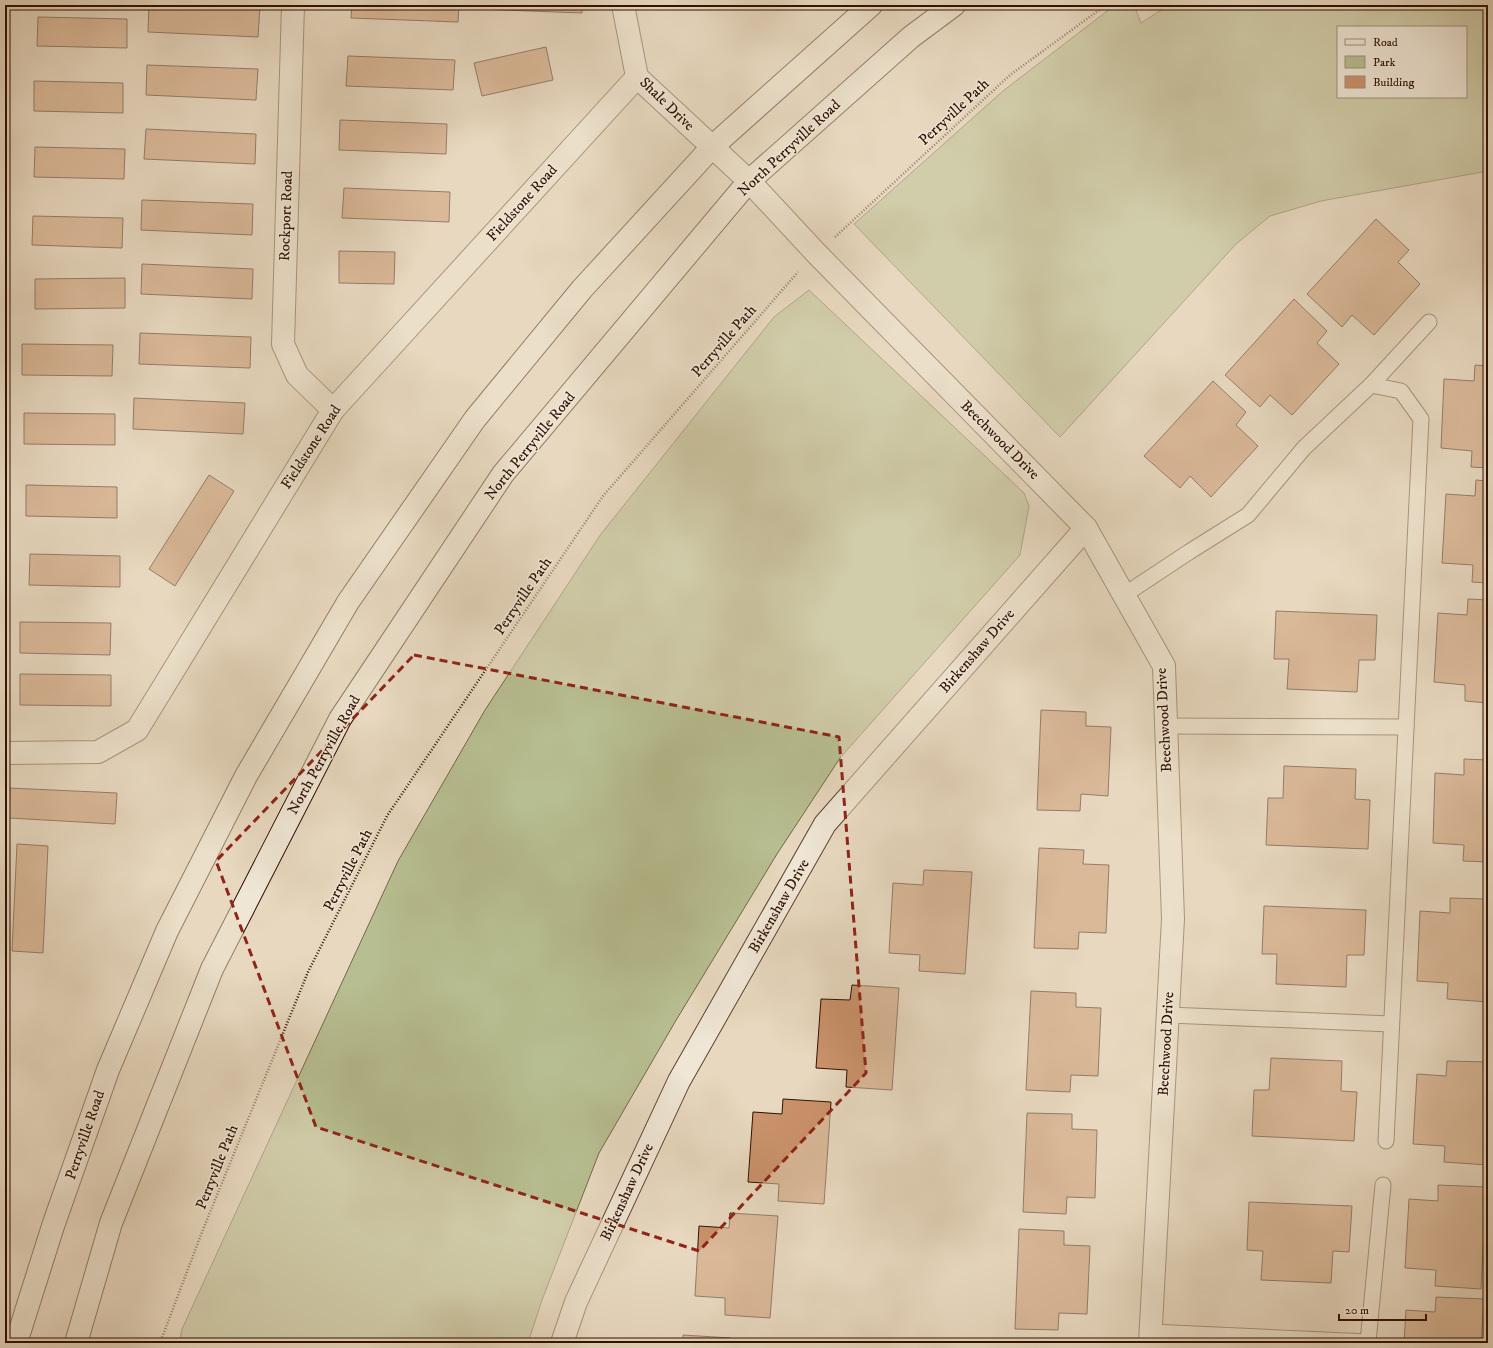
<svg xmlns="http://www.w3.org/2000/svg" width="1493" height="1348" font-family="'IM FELL DW Pica',serif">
	<rect width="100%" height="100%" fill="#e7d8bf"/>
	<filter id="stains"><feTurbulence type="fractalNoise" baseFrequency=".005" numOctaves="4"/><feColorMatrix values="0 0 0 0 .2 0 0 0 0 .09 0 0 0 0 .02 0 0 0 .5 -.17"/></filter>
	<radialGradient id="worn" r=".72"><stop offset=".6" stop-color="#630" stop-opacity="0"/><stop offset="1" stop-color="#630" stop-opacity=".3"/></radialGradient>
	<g fill="#b7be91" stroke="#736749" fill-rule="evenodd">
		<path d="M 1115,5 L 1134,5 L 1141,23 L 1169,5 L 1488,5 L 1488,171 L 1321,201 L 1270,216 L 1236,244 L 1060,437 L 854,224 L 1003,91 ZM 1338,27 L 1466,27 L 1466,97 L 1338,97 Z"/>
		<polygon points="809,290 1024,493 1029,506 1020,555 840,758 777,854 675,1022 599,1153 542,1300 528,1343 179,1343 182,1329 398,861 485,710 601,534 774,317"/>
	</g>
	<g fill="#ca926b" stroke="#2f1001">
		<polygon points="149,5 260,6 258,37 148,32"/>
		<polygon points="352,5 459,5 458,22 351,18"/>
		<polygon points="476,5 582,5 582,13 476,9"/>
		<polygon points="38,17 127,19 127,48 37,46"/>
		<polygon points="546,47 553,80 482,96 474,63"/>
		<polygon points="348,56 455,60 453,90 346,86"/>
		<polygon points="147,65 258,69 256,100 146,95"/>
		<polygon points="34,81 123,83 123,113 34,111"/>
		<polygon points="340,120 447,124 446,154 339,150"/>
		<polygon points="146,129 256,134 255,164 144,159"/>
		<polygon points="35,147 125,149 124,179 34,177"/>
		<polygon points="344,188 450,192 449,222 342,218"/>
		<polygon points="142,200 253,204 252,235 141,230"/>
		<polygon points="33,216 123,218 122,248 32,245"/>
		<polygon points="1376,219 1409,250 1398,262 1420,284 1374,335 1352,315 1342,327 1307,294"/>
		<polygon points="339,251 395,252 394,284 339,283"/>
		<polygon points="142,264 253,269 252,299 141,294"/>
		<polygon points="125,278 125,308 35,309 35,279"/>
		<polygon points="1294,299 1327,331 1317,343 1339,364 1292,415 1270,395 1260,407 1225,375"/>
		<polygon points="140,333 251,337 250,368 139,364"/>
		<polygon points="22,344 113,345 112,376 22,375"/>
		<polygon points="1475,365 1488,366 1488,468 1471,467 1472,451 1441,448 1444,379 1474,381"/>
		<polygon points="1213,381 1246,412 1236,425 1258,446 1211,497 1190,476 1180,488 1144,456"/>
		<polygon points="134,398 245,403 243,434 133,429"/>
		<polygon points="24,413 115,414 115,445 24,444"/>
		<polygon points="209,475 234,491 175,586 149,569"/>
		<polygon points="1476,480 1488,481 1488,583 1472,582 1473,565 1442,563 1446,494 1475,496"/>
		<polygon points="26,485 117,487 117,518 26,516"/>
		<polygon points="30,554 120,556 120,587 29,585"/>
		<polygon points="1468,599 1488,600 1488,703 1465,701 1465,685 1434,682 1438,613 1467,615"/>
		<polygon points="1276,611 1377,615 1375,660 1359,660 1357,692 1287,689 1289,659 1274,659"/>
		<polygon points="20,622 111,623 110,655 20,653"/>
		<polygon points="20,674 111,675 111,706 20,705"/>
		<polygon points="1041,710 1086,712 1086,726 1111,727 1108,796 1081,794 1080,811 1037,810"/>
		<polygon points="1464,759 1488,760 1488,862 1463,861 1464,845 1433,843 1435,773 1464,775"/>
		<polygon points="1284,766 1356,769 1355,799 1370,800 1368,849 1266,845 1268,798 1283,798"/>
		<polygon points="10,788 117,793 115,824 9,818"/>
		<polygon points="17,844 48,846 43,953 12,951"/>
		<polygon points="1039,848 1084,850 1083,864 1109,865 1106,933 1079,932 1078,949 1034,948"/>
		<polygon points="924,870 972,872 965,974 919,971 920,955 889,953 893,883 923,885"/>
		<polygon points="1450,898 1488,899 1488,1002 1447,999 1448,983 1417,981 1420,911 1450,913"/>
		<polygon points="1264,906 1366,910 1364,955 1347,955 1346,987 1276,984 1277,954 1262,954"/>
		<polygon points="852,985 899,988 892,1090 846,1087 847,1070 816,1068 821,999 850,1000"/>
		<polygon points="1031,991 1076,993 1076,1007 1101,1008 1098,1076 1071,1075 1070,1092 1026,1090"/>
		<polygon points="1271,1058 1342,1061 1341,1091 1357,1092 1354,1141 1252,1136 1254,1090 1269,1090"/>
		<polygon points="1447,1061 1488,1062 1488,1165 1444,1162 1445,1146 1413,1144 1417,1074 1446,1076"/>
		<polygon points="783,1099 831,1102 824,1204 778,1201 779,1184 748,1182 753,1112 782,1114"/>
		<polygon points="1027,1113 1072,1114 1072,1129 1097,1130 1095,1198 1067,1197 1066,1214 1023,1212"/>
		<polygon points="1438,1185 1486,1187 1481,1289 1435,1286 1436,1270 1405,1268 1409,1199 1438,1201"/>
		<polygon points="1249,1202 1352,1206 1349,1252 1333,1251 1331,1283 1261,1280 1263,1251 1247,1250"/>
		<polygon points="730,1213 778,1216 770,1318 725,1315 725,1298 695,1296 699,1226 729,1228"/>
		<polygon points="1019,1229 1064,1231 1064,1245 1090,1246 1087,1314 1059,1313 1058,1330 1015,1329"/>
		<polygon points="1436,1297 1484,1299 1481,1343 1404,1343 1406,1310 1435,1312"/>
		<polygon points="683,1335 731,1338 731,1343 683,1343"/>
	</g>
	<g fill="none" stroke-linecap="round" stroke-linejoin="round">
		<defs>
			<g id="service">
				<polyline points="1371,385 1401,391 1421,419 1386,1141"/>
				<polyline points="1124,595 1189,552 1248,515 1304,448 1371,385 1429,322"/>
				<polyline points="1166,726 1406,727"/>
				<polyline points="1168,1015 1391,1024"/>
				<polyline points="1151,1332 1368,1342 1368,1343"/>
				<polyline points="1368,1342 1383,1185"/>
			</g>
			<g id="minor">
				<polyline points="293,5 283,344 297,375 333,410"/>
				<polyline points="623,5 637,77 749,181 817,254 1086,528 1164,666 1173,919 1150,1343"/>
				<polyline points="5,753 98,752 137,730 333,410 637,77"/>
				<polyline points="562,1343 576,1302 679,1081 825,824 1086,528"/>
			</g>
			<g id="secondary">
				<polyline points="16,1343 53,1226 108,1070 167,931 246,776 348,602 475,419 582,289 712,147 871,5"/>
				<polyline points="76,1343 111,1223 212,969 340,719 503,474 749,181 911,37 954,5"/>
			</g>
		</defs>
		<use href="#service" stroke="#5d4230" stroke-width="17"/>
		<use href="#minor" stroke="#5d4230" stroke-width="24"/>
		<use href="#secondary" stroke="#2f1001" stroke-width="24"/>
		<g stroke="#2f1001" stroke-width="2.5" stroke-dasharray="1 2" stroke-linecap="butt">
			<polyline points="835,237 1010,75 1106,5"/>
			<polyline points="160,1343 202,1232 308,972 387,816 603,496 798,272"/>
		</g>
		<use href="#service" stroke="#efe6d5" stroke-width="15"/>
		<use href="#minor" stroke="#efe6d5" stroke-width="22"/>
		<use href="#secondary" stroke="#efe6d5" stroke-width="22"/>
	</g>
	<path d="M0 0H1493V1348H0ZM 414,655 L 839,737 L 866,1073 L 699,1251 L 316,1127 L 216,861 Z" fill="#e7d8bf" fill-opacity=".55" fill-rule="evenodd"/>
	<path fill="none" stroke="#8f2418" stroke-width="3" stroke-dasharray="8 5" stroke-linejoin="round" d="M 414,655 L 839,737 L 866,1073 L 699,1251 L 316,1127 L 216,861 Z"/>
	<g text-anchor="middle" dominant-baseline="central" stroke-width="3" stroke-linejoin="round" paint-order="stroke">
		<g font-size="15" fill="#2f1001" stroke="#efe6d5">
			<text transform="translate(667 104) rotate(44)">Shale Drive</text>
			<text transform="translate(954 112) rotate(-43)">Perryville Path</text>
			<text transform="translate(789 148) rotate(-43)">North Perryville Road</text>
			<text transform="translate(522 203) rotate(-48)">Fieldstone Road</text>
			<text transform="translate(286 216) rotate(-88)">Rockport Road</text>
			<text transform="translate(724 341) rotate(-49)">Perryville Path</text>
			<text transform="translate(1000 440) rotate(45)">Beechwood Drive</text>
			<text transform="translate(530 446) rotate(-51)">North Perryville Road</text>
			<text transform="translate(311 447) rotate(-57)">Fieldstone Road</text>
			<text transform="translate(523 596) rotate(-56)">Perryville Path</text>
			<text transform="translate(977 651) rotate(-49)">Birkenshaw Drive</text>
			<text transform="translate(1164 720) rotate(-93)">Beechwood Drive</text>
			<text transform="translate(324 755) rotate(-61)">North Perryville Road</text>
			<text transform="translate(348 870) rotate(-63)">Perryville Path</text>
			<text transform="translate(779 906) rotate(-60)">Birkenshaw Drive</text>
			<text transform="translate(1166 1044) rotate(-87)">Beechwood Drive</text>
			<text transform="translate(85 1135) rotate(-71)">Perryville Road</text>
			<text transform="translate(217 1167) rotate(-68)">Perryville Path</text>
			<text transform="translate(627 1192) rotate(-65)">Birkenshaw Drive</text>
		</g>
	</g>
	<rect width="1493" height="1348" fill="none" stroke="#e7d8bf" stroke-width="20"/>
	<rect x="6" y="6" width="1481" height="1336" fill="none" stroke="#2f1001" stroke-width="2"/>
	<rect x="10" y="10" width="1473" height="1328" fill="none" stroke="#2f1001"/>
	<rect x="1337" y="26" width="130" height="72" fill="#efe6d5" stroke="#a29080"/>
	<rect x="1345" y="39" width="20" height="6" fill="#efe6d5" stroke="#a29080"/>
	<text x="1373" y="46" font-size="12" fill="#2f1001">Road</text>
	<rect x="1345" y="56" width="20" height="12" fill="#b7be91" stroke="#a29080"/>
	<text x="1373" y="66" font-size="12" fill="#2f1001">Park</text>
	<rect x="1345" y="76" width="20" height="12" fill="#ca926b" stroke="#a29080"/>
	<text x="1373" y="86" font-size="12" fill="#2f1001">Building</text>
	<path d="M1339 1314v6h87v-6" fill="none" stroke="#2f1001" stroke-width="2"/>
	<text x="1345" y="1314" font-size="12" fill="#2f1001" stroke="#efe6d5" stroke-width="3" paint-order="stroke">20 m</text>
	<rect width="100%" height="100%" filter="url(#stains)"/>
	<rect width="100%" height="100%" fill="url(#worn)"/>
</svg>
